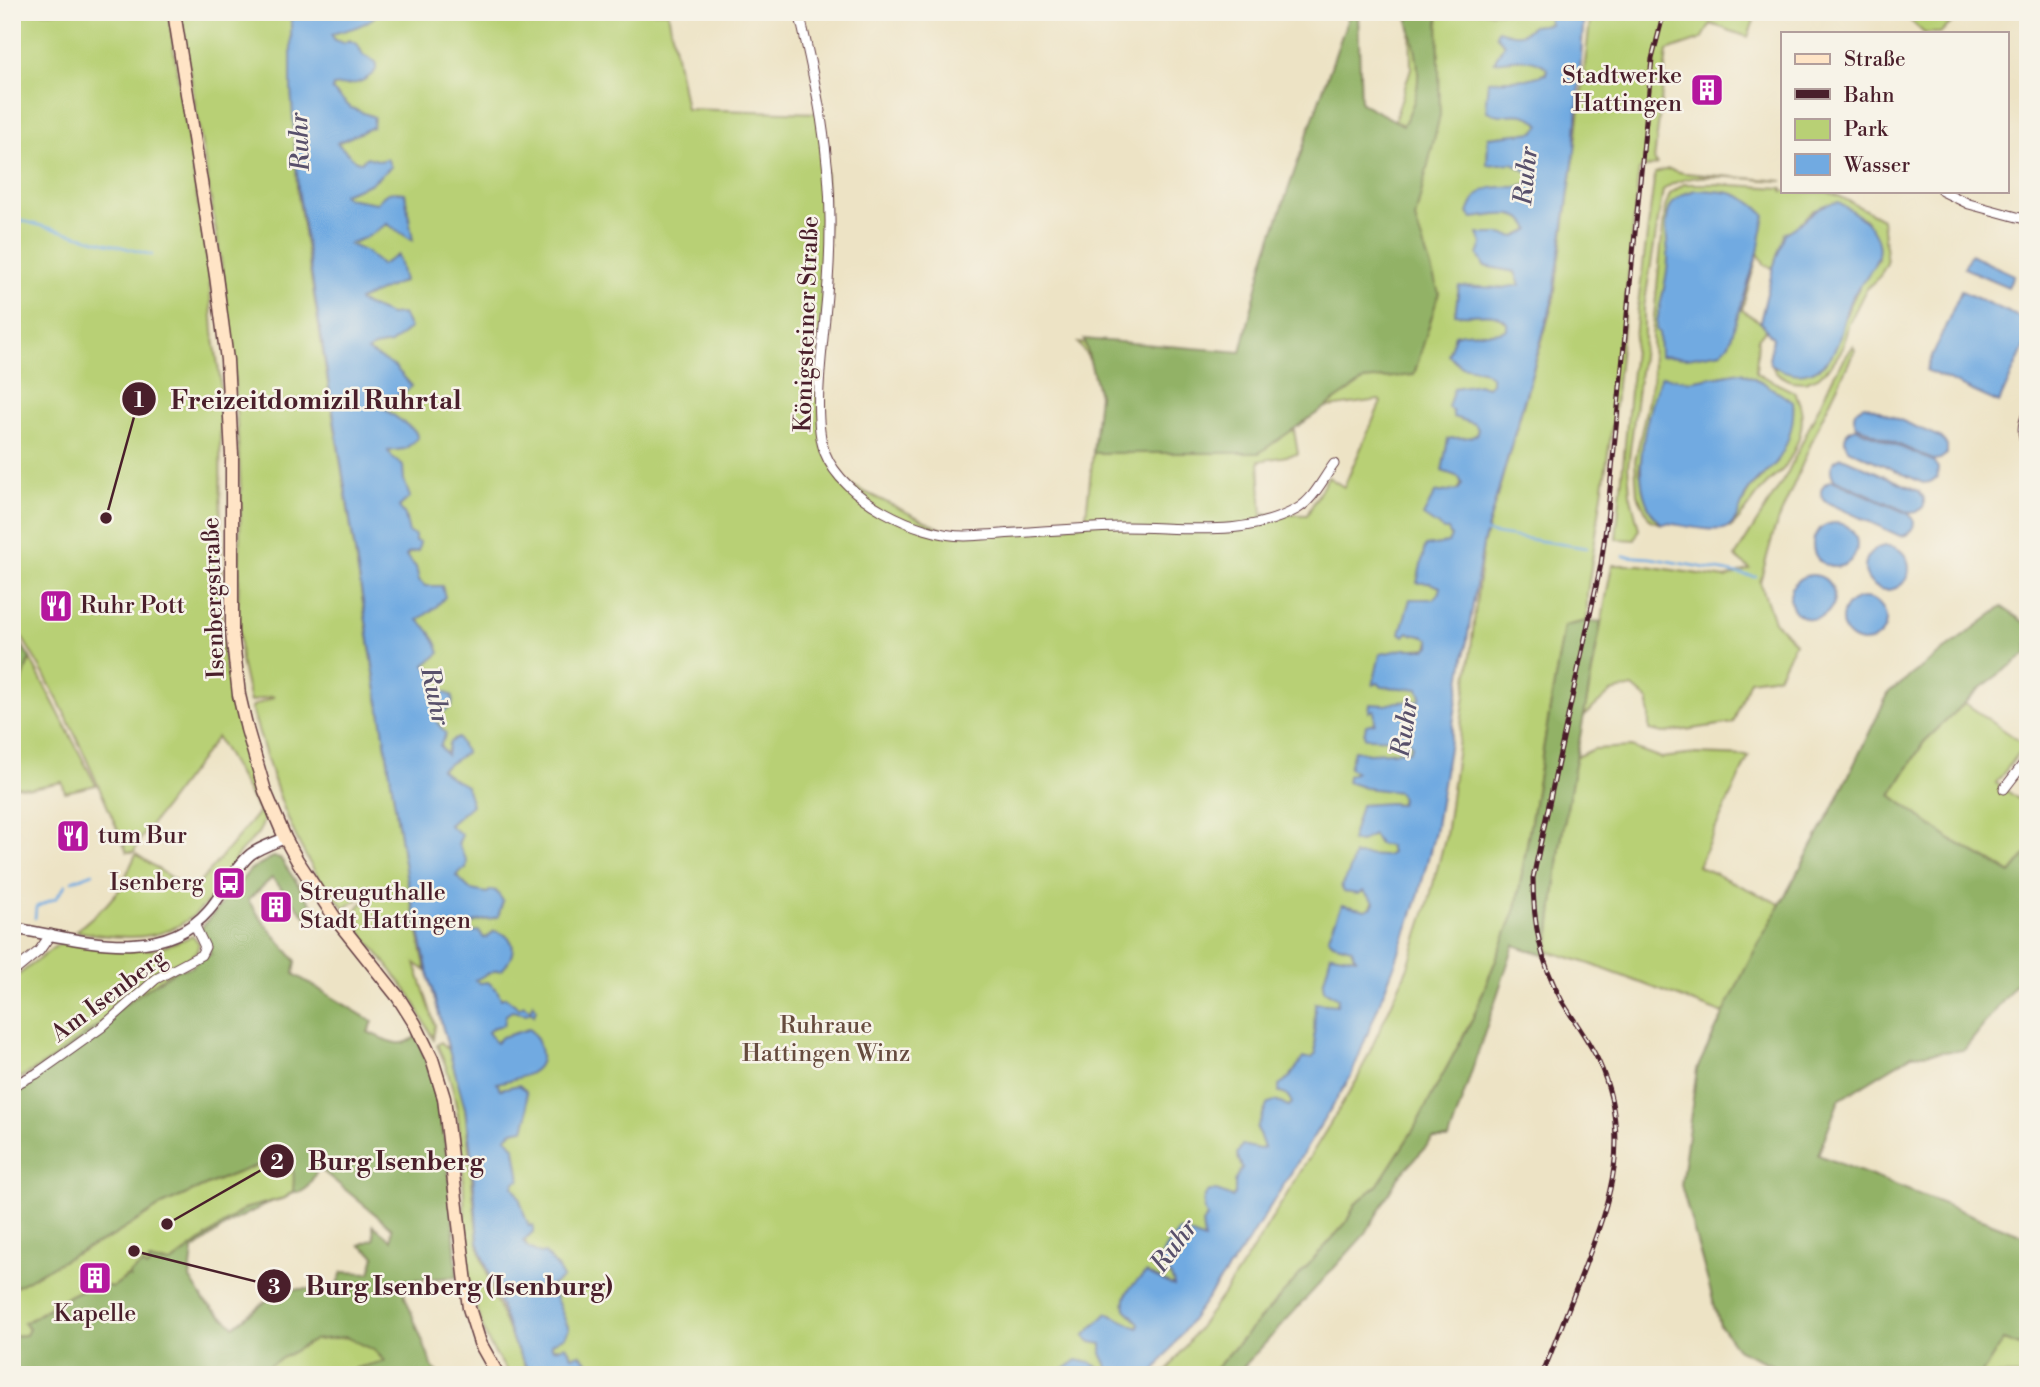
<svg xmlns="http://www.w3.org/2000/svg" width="2040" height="1387" font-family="'Libre Bodoni',serif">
	<rect width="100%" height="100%" fill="#f7f3e8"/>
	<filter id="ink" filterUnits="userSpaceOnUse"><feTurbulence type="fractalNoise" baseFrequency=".0143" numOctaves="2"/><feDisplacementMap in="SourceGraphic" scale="14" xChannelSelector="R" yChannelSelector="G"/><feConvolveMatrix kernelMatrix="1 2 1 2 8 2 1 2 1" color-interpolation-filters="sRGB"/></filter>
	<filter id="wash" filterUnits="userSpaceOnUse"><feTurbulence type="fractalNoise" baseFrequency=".00686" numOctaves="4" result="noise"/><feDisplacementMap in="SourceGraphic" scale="28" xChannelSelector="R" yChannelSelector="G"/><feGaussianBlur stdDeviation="1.57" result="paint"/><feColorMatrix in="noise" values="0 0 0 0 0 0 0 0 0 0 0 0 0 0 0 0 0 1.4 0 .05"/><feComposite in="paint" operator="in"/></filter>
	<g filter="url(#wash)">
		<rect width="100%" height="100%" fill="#ede3c5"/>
		<g fill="#b8d075" stroke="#817850" stroke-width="2" fill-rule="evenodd">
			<path d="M 12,12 L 168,12 L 209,274 L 213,332 L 220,378 L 221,637 L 225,667 L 264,817 C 262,836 247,842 237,856 C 229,868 223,882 214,894 C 176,944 132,941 76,931 L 106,905 L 120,889 L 136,854 L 192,892 L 259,812 L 217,737 L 139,841 L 134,852 L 127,852 C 94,774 60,694 12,622 Z"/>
			<path d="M 180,12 L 291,12 L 297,189 L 407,880 L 426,971 L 415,963 L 435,1025 L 433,1039 L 411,996 L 355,924 C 354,913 356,905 366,901 L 362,897 L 345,908 C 336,898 325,887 317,875 C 284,825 269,763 251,707 L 274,697 L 272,696 L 250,702 L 241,661 L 238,607 L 241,493 L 234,372 L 223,274 Z"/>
			<path d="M 330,12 L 668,12 L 686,109 L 819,113 L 824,138 L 827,225 L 819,397 L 823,447 L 844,482 L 948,532 L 1085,524 L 1093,453 L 1100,453 C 1102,407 1108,381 1078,343 L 1244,355 L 1391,132 L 1411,68 L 1410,12 L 1549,12 L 1547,68 L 1546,73 L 1541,75 L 1541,125 L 1534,132 L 1525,169 L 1538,179 L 1535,182 L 1522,185 L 1517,215 L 1527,221 L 1530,230 L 1516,237 L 1512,237 L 1506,269 L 1516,272 L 1520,285 L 1497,316 L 1507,323 L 1507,330 L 1501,333 L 1493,333 L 1488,372 L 1491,376 L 1491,383 L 1488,387 L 1480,386 L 1476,424 L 1478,429 L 1477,434 L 1470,438 L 1458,476 L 1462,483 L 1457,490 L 1444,530 L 1448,530 L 1451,536 L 1450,540 L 1431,583 L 1440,587 L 1440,592 L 1433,599 L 1418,635 L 1426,636 L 1430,640 L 1428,648 L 1416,649 L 1418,688 L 1421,696 L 1419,701 L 1406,702 L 1400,738 L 1409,739 L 1412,746 L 1409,751 L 1399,751 L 1399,792 L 1402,798 L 1400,804 L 1391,803 L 1389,846 L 1391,853 L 1387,856 L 1371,908 L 1359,956 L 1329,1046 L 1207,1260 L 1107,1366 L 1105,1372 L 1097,1375 L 568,1375 L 551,1344 L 538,1296 L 534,1294 L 537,1290 L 505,1157 L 457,892 L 429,680 L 424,664 L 426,663 L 368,351 L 359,300 L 361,298 L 348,244 L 352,242 L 346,198 L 343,194 L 345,192 L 339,145 L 336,143 L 338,141 L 330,66 ZM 1379,400 L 1381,402 L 1344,487 L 1328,477 L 1307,515 L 1265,514 L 1262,517 L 1259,461 L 1298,454 L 1291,412 Z"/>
			<polygon points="1591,12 1757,12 1748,37 1711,24 1702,39 1667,51 1654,161 1657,164 1639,170 1614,414 1587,594 1587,621 1564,626 1516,909 1472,1020 1414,1129 1377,1186 1356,1203 1346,1223 1210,1375 1164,1375 1222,1296 1257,1243 1357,1080 1408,967 1429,900 1446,835 1469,666 1483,545 1554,299 1575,151"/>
			<polygon points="1901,12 1964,12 1940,33 1924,33"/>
			<path d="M 1668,169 L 1684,173 L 1783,181 C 1747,181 1692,166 1663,190 L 1644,307 L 1644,340 L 1628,466 L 1630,494 L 1639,529 L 1635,540 L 1616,539 L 1639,296 L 1655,173 Z"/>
			<path d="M 1684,184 L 1714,184 L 1783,188 L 1783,191 L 1828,192 L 1839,196 L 1882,219 L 1887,263 L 1880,276 L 1866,289 L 1848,325 L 1843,348 L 1832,364 L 1818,377 L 1805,382 L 1791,381 L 1776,373 L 1771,364 L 1776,368 L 1838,343 C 1847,305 1856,291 1878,259 L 1867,221 L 1854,213 L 1814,210 L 1794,229 L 1785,233 L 1773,268 L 1765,265 L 1758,253 L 1742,310 L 1760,322 L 1766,329 L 1758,339 L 1756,373 L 1794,392 C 1810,416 1799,446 1784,468 C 1778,475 1770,480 1764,487 C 1752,500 1744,517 1730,528 L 1726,528 L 1733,523 L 1749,490 L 1777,462 L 1762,382 L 1741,372 L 1689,381 L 1672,379 L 1657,387 L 1639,470 L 1655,518 L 1662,524 L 1650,520 L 1637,494 L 1635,461 L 1653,377 L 1652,336 L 1665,208 L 1670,194 Z"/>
			<polygon points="1853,346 1855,350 1821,420 1774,531 1760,582 1774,621 1795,643 1778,676 1750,680 1733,723 1664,733 1649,730 1649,701 1633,687 1611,692 1584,716 1612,565 1640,565 1725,578 1750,569 1735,557 1787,474 1834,375"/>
			<polygon points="30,658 96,785 65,792 62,782 31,788 16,786 12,789 12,778 18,773 17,695"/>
			<polygon points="1965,703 2025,745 1996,783 2028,806 2028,852 2011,873 1951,840 1891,795 1924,742"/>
			<polygon points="1631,747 1661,758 1695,754 1749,756 1698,866 1780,904 1724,1014 1590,964 1548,951 1560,847 1576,757 1594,749"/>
			<path d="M 193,936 L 199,943 L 197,951 L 190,957 C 133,1000 77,1049 12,1082 L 12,980 L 53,948 L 65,941 L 154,950 Z"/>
			<path d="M 441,1042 L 449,1050 L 465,1108 L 478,1244 L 495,1299 L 514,1344 L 530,1375 L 509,1375 C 503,1364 495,1354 489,1343 C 482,1330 470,1287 468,1271 C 460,1196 471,1115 437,1045 Z"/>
			<path d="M 279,1157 C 299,1166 294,1175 294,1191 L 285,1198 L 244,1209 L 171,1263 L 149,1261 L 150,1266 L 146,1268 L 143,1264 L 130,1274 L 133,1278 L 131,1279 L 127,1276 L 113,1287 C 80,1283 51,1306 24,1324 L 29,1329 L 26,1335 L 12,1336 L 12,1289 L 73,1255 L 113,1236 L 162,1205 L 216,1181 Z"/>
			<polygon points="346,1337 374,1350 385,1362 357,1368 343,1375 252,1375 314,1340"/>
			<polygon points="2003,1340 2028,1349 2028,1375 1981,1375"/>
		</g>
		<g fill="#92b266" stroke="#6e6848" stroke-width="2" fill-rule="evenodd">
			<path d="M 1350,12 L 1358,12 L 1361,103 L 1403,125 C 1428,82 1417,58 1406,12 L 1438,12 L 1440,115 L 1415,219 L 1439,293 L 1414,375 L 1365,380 L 1259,453 L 1093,453 L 1099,395 L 1084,339 L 1241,352 L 1264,259 Z"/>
			<polygon points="2002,607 2028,625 2028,653 1979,689 1924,742 1891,795 1951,840 2011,873 2028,852 2028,965 2025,973 1964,1050 1912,1055 1839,1100 1818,1155 2028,1237 2028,1349 2003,1340 1981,1375 1795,1375 1738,1350 1720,1325 1681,1185 1697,1069 1749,961 1832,810 1889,692"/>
			<polygon points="1587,621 1601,622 1560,847 1547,956 1514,945 1449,1139 1433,1139 1399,1176 1366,1233 1236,1375 1210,1375 1346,1223 1356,1203 1377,1186 1414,1129 1472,1020 1516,909 1564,626"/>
			<polygon points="12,629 30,658 17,694 18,773 12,777"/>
			<path d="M 273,857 L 280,858 L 317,913 L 308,919 L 272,878 L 248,900 L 264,923 L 296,961 L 294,974 L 373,1022 L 368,1032 C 384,1039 402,1051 416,1036 C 449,1112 451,1196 457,1277 L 399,1281 L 433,1368 L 441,1375 L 343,1375 L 357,1368 L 385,1361 L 374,1350 L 346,1337 L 314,1340 L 252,1375 L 12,1375 L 12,1336 L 26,1335 L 29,1329 L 24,1323 C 51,1310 81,1279 113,1287 L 128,1276 L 131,1279 L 129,1274 L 143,1264 L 146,1268 L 149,1266 L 149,1261 L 171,1263 L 244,1209 L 285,1198 L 293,1191 C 294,1176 297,1165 279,1157 L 216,1181 L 162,1205 L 113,1236 L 73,1255 L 12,1289 L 12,1089 L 145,990 L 177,970 L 191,967 L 202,958 L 211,954 L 201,928 L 251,869 ZM 319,1168 L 392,1228 L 391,1240 L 373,1225 L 374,1239 L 360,1245 L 375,1256 L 370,1273 L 342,1272 L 335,1289 L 282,1289 L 234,1326 L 205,1302 L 190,1278 L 193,1250 L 231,1222 L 273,1201 L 285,1198 L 294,1192 L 301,1192 L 307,1188 Z"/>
		</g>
		<g fill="#71aae1" stroke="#5e6486" stroke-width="2">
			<path d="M 291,12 L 379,12 C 369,25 348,30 332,34 L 334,40 L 344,43 L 349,40 L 358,45 L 363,55 L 376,62 L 376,70 C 365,84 350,85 333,86 L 332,90 L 351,108 L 374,117 L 373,127 L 337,143 L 356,161 L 361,162 L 367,157 L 381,161 L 387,158 L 391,167 L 370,184 L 343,194 L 347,198 L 377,203 C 386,191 391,191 405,193 L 413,241 L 387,224 L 367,237 L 349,244 L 367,252 L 381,265 L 398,255 L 404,281 L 359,300 L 360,302 L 390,315 L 403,314 L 410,328 L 391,344 L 374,347 L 368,351 L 395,367 L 412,386 C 399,400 387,394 378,404 L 415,431 L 418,438 L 405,449 L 388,451 L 393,458 L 403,466 L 404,480 L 410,497 L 399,507 L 405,515 L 409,533 L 415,535 L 415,541 L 420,542 L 418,551 L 409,553 L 406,556 L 416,567 L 419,580 L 425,586 L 442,586 L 445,597 L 436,607 L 418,620 C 429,628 436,639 440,653 L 425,665 L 434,676 L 434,684 L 439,690 L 453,696 L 452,706 L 434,718 L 446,734 L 440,746 L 447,755 L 449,743 L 455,738 L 458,738 L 466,753 L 441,769 L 450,777 L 466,786 L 472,805 L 449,825 L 462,835 L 458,844 L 467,861 L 466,869 L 460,871 L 456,876 L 471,890 L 487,893 L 491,890 L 496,891 L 503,901 L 498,917 L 475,922 L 465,929 L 471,932 L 479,931 L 484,938 L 488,937 L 494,931 C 519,936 516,955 502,970 L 494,971 L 475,980 L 480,983 L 488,982 L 497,990 L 501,999 L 505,997 L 519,1008 L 524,1005 L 530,1010 L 533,1003 L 536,1009 L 534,1015 L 531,1012 L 526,1014 L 512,1011 L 506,1015 L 504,1025 L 492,1028 L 488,1032 L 496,1043 L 502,1037 L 529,1029 C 537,1037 540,1043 541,1054 C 544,1076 512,1079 497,1083 L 500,1089 L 519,1085 L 526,1091 L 528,1115 L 524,1129 L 513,1131 L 506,1137 L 515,1149 L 520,1180 L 516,1181 L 513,1186 C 522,1198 522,1213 529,1226 L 533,1225 L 533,1232 L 523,1241 L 527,1247 L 540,1254 L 545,1253 L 557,1267 L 563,1278 L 544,1290 L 538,1290 L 535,1293 L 540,1297 L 549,1294 L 555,1296 L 569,1329 L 565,1336 L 551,1344 L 553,1349 L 566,1346 L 572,1356 L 580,1354 L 597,1373 L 595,1375 L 531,1375 L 514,1344 L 478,1242 L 472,1159 L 465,1108 L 430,982 L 406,875 L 298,189 L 291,89 Z"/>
			<path d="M 1547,12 L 1584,12 L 1575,150 L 1553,299 L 1483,544 L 1435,832 L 1418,897 L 1396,961 L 1351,1076 L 1250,1239 L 1154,1372 L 1152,1375 L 1064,1375 L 1063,1370 L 1077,1360 L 1091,1363 L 1105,1372 L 1108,1368 L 1102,1356 L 1102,1344 L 1091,1342 L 1084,1336 L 1107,1313 L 1138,1328 L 1139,1323 L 1125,1309 C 1122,1291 1133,1285 1146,1273 L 1174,1286 C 1173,1276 1168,1273 1163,1266 C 1156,1255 1173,1238 1180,1230 L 1204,1240 L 1202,1223 L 1207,1217 C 1203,1208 1200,1189 1215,1191 C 1221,1192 1227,1195 1232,1197 L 1235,1194 L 1235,1182 L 1242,1168 L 1237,1154 L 1242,1145 L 1259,1149 L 1264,1148 L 1257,1128 L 1268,1103 L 1275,1101 L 1289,1106 L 1292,1103 L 1288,1096 L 1279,1092 L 1279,1085 L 1290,1077 L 1303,1058 L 1312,1058 L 1316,1053 L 1314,1035 L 1315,1003 L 1337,1005 L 1338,998 L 1324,990 L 1323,984 L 1331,954 L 1356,958 L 1351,948 L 1333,943 L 1328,938 L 1342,905 L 1366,910 L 1372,907 L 1374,902 L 1363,891 L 1358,894 L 1344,892 L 1341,886 L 1349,872 L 1354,855 L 1387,856 L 1391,853 L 1389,846 L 1379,844 L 1373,835 L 1360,842 L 1351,841 L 1361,805 L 1389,803 L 1400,804 L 1402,798 L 1398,792 L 1365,788 L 1347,782 L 1348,776 L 1356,772 L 1349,768 L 1354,750 L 1369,753 L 1409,751 L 1412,746 L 1409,739 L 1368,738 L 1365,738 L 1364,734 L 1366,725 L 1375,723 L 1374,710 L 1369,712 L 1370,704 L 1386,705 L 1397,702 L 1419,701 L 1421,696 L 1418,689 L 1382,687 L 1378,683 L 1373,685 L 1380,654 L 1404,649 L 1426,649 L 1430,646 L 1430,640 C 1425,634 1415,637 1408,632 L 1404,636 L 1400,633 L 1410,599 L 1433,599 L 1440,592 L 1440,587 L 1430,583 L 1417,583 L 1425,546 L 1448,543 L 1451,536 L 1448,530 L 1444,530 L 1423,516 L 1435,493 L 1458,490 L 1462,484 L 1459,477 L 1442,471 L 1448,439 C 1458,436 1467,440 1476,435 L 1478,429 L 1475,424 L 1453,417 L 1453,412 L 1448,407 L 1454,388 L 1478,384 L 1487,387 L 1492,383 L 1491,376 L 1482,370 L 1461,366 L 1448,355 L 1455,335 C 1472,328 1493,338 1507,329 L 1507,323 C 1492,307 1474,319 1455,314 L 1459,286 L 1501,288 L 1520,285 L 1515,272 L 1484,266 L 1478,255 L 1482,244 L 1478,234 L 1500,234 L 1516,237 L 1530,230 C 1522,207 1492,216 1473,218 L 1468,213 C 1483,168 1515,200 1538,179 L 1513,163 L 1487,165 L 1488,137 L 1534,132 L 1540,125 C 1523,105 1504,122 1487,111 L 1486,101 L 1488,81 L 1527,79 L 1546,74 L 1547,68 C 1533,55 1511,60 1494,62 L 1504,44 L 1496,35 L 1498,30 C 1513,35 1521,38 1532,26 L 1550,24 Z"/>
			<path d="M 1695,190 C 1727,191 1742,191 1765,215 L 1758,252 L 1729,344 L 1721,352 L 1687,358 L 1660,356 L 1659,332 L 1656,330 C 1658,305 1669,279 1668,254 C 1667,237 1663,219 1672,204 C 1677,196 1686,193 1695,190 Z"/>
			<path d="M 1839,202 C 1855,214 1874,222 1878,243 C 1883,263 1860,282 1851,299 C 1843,314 1843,331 1837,345 C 1824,374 1797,382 1771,364 L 1769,359 L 1773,338 L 1760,322 L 1773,268 L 1785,233 C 1807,223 1811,205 1839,202 Z"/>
			<polygon points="1970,255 2014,275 2008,287 1964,268"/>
			<polygon points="1961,291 2028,321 2028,338 1999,403 1926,370"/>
			<path d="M 1741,372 L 1762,382 L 1793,402 C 1795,422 1788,448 1775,464 C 1767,473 1755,480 1748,491 C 1741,501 1739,522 1727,528 C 1715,533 1681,525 1667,523 L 1662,524 C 1624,493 1646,416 1661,376 L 1689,381 Z"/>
			<path d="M 1865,405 L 1942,438 L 1947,446 L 1947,454 L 1940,459 L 1933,460 L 1857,426 C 1851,416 1854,408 1865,405 Z"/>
			<path d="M 1856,428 L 1933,461 L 1938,468 L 1937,477 L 1930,482 L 1923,483 L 1848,449 C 1842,439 1845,431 1856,428 Z"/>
			<path d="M 1842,457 L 1919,491 L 1924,498 L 1924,506 L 1917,512 L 1910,513 L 1834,479 C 1828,469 1831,461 1842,457 Z"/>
			<path d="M 1832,480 L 1909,514 L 1914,521 L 1913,529 L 1906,535 L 1900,536 L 1824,501 C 1818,492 1821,484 1832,480 Z"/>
			<circle cx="1835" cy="545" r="22"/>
			<circle cx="1887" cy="568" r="22"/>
			<circle cx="1812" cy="597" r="22"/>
			<circle cx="1864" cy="620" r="22"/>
		</g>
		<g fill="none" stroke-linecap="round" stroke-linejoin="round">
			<g stroke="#71aae1" stroke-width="2.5">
				<polyline points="12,218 152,255"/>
				<polyline points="1483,532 1587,548"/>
				<polyline points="1624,556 1651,558 1756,577"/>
				<polyline points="72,881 93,873"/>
				<polyline points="35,918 36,907 56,898 66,885"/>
			</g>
		</g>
	</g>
	<g filter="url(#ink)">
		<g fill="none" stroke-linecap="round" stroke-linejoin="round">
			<defs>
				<g id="minor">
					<path d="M 799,12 C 816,84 831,153 830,227 C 830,257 828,287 825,317 C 822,354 812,418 825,453 C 843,499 918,536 965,536 C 1016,534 1067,528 1119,527 C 1177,526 1243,539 1297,509 C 1314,499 1322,480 1334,464"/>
					<polyline points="1942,191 1969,204 2028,220"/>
					<path d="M 2028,411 C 2022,424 2021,435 2028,448"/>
					<polyline points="2004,789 2028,758"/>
					<polyline points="12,973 39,951 51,934"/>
					<polyline points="12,1086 36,1074 70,1050 102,1027 156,979 201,955 205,947 194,924"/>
				</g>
				<path id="tertiary" d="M 12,928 C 76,938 160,967 209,910 C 224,893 234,868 251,854 C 261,847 274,843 285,838"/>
				<polyline id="secondary" points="174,12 216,276 227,360 232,455 232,632 239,695 247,729 265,791 285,838 297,860 335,918 398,997 415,1024 432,1059 444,1098 469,1308 480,1343 498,1375"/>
			</defs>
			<use href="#minor" stroke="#623c42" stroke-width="11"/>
			<use href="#tertiary" stroke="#623c42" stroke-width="13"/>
			<use href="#secondary" stroke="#623c42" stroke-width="15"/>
			<use href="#minor" stroke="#fff" stroke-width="9"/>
			<use href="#tertiary" stroke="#fff" stroke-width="10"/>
			<use href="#secondary" stroke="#ffe4c6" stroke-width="12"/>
			<defs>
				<path id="rail" d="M 1542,1375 C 1556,1340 1570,1305 1583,1271 C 1611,1198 1633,1137 1598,1060 C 1588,1039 1574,1021 1562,1001 C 1540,962 1533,922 1533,878 L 1601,564 L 1607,520 L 1652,59 L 1664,12"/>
			</defs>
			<use href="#rail" stroke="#4a1f2b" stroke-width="5"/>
			<use href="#rail" stroke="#f7f3e8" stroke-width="2.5" stroke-dasharray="8" stroke-linecap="butt"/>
		</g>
	</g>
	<defs>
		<symbol id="building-square" viewBox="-11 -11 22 22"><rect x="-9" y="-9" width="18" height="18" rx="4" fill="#b5179e" stroke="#f7f3e8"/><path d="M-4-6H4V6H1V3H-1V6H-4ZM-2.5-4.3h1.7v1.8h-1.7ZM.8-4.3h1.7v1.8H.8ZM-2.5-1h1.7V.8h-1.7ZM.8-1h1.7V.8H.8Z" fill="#fff"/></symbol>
		<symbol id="restaurant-square" viewBox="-11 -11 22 22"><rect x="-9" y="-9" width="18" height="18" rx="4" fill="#b5179e" stroke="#f7f3e8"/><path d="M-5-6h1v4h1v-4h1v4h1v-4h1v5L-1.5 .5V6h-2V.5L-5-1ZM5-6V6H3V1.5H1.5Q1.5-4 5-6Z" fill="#fff"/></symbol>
		<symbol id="bus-square" viewBox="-11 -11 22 22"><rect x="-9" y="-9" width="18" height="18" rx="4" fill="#b5179e" stroke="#f7f3e8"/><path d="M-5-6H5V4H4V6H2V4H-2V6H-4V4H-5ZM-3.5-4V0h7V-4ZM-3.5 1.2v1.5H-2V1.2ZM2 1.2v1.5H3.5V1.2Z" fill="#fff"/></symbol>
	</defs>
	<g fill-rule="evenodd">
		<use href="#building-square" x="1688" y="71" width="38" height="38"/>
		<use href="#restaurant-square" x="37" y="587" width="38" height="38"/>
		<use href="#restaurant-square" x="54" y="817" width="38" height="38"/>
		<use href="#bus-square" x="210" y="864" width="38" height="38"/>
		<use href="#building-square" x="257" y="888" width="38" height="38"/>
		<use href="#building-square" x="76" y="1259" width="38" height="38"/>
	</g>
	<g text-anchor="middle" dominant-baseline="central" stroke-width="5" stroke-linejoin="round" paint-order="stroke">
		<g font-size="24" fill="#4a1f2b" stroke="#f7f3e8" text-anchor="start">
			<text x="1682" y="76" text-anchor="end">Stadtwerke<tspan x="1682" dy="28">Hattingen</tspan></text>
			<text x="80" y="606">Ruhr Pott</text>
			<text x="98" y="836">tum Bur</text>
			<text x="204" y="883" text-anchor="end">Isenberg</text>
			<text x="300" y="893">Streuguthalle<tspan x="300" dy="28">Stadt Hattingen</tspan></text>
			<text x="95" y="1314" text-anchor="middle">Kapelle</text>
		</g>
		<g font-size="24" fill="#4a1f2b" stroke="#f7f3e8">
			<text transform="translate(807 324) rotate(-88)">Königsteiner Straße</text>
			<text transform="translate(214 598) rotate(-92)">Isenbergstraße</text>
			<text transform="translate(109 996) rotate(-37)">Am Isenberg</text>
		</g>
		<g font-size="24" fill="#664b3e" stroke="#f7f3e8">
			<text x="826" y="1026">Ruhraue<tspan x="826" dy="28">Hattingen Winz</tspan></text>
		</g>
		<g font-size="26" font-style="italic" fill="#58506b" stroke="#f7f3e8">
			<text transform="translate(300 142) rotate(-92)">Ruhr</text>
			<text transform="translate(1526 176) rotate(-84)">Ruhr</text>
			<text transform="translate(435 696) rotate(78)">Ruhr</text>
			<text transform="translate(1405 728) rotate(-81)">Ruhr</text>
			<text transform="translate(1174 1246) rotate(-53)">Ruhr</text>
		</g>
	</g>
	<path fill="none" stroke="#4a1f2b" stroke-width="2.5" d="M106 518L139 399M167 1224L277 1161M134 1251L274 1286"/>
	<g fill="#4a1f2b" stroke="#f7f3e8" stroke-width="2.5">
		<circle cx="106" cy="518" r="7"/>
		<circle cx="167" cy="1224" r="7"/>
		<circle cx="134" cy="1251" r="7"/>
		<circle cx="139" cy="399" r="18"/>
		<circle cx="277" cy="1161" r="18"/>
		<circle cx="274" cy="1286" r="18"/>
	</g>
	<g font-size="21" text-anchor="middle" font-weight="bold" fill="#fff">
		<text x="139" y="407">1</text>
		<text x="277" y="1169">2</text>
		<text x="274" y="1294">3</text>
	</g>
	<g font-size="26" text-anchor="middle" font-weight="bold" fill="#4a1f2b" stroke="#f7f3e8" stroke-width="5" stroke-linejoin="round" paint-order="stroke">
		<text x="316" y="409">Freizeitdomizil Ruhrtal</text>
		<text x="396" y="1170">Burg Isenberg</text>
		<text x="459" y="1295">Burg Isenberg (Isenburg)</text>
	</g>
	<rect width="2040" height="1387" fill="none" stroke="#f7f3e8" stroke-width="42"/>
	<rect x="1781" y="32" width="228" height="161" fill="#f7f3e8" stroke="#b29e9c" stroke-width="2"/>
	<rect x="1795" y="54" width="35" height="10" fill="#ffe4c6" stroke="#b29e9c" stroke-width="2"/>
	<text x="1844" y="66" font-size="21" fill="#4a1f2b">Straße</text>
	<rect x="1795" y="89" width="35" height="10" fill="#4a1f2b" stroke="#b29e9c" stroke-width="2"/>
	<text x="1844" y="102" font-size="21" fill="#4a1f2b">Bahn</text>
	<rect x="1795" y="119" width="35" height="21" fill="#b8d075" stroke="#b29e9c" stroke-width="2"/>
	<text x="1844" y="136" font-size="21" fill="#4a1f2b">Park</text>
	<rect x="1795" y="154" width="35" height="21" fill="#71aae1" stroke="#b29e9c" stroke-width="2"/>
	<text x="1844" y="172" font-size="21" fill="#4a1f2b">Wasser</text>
</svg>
